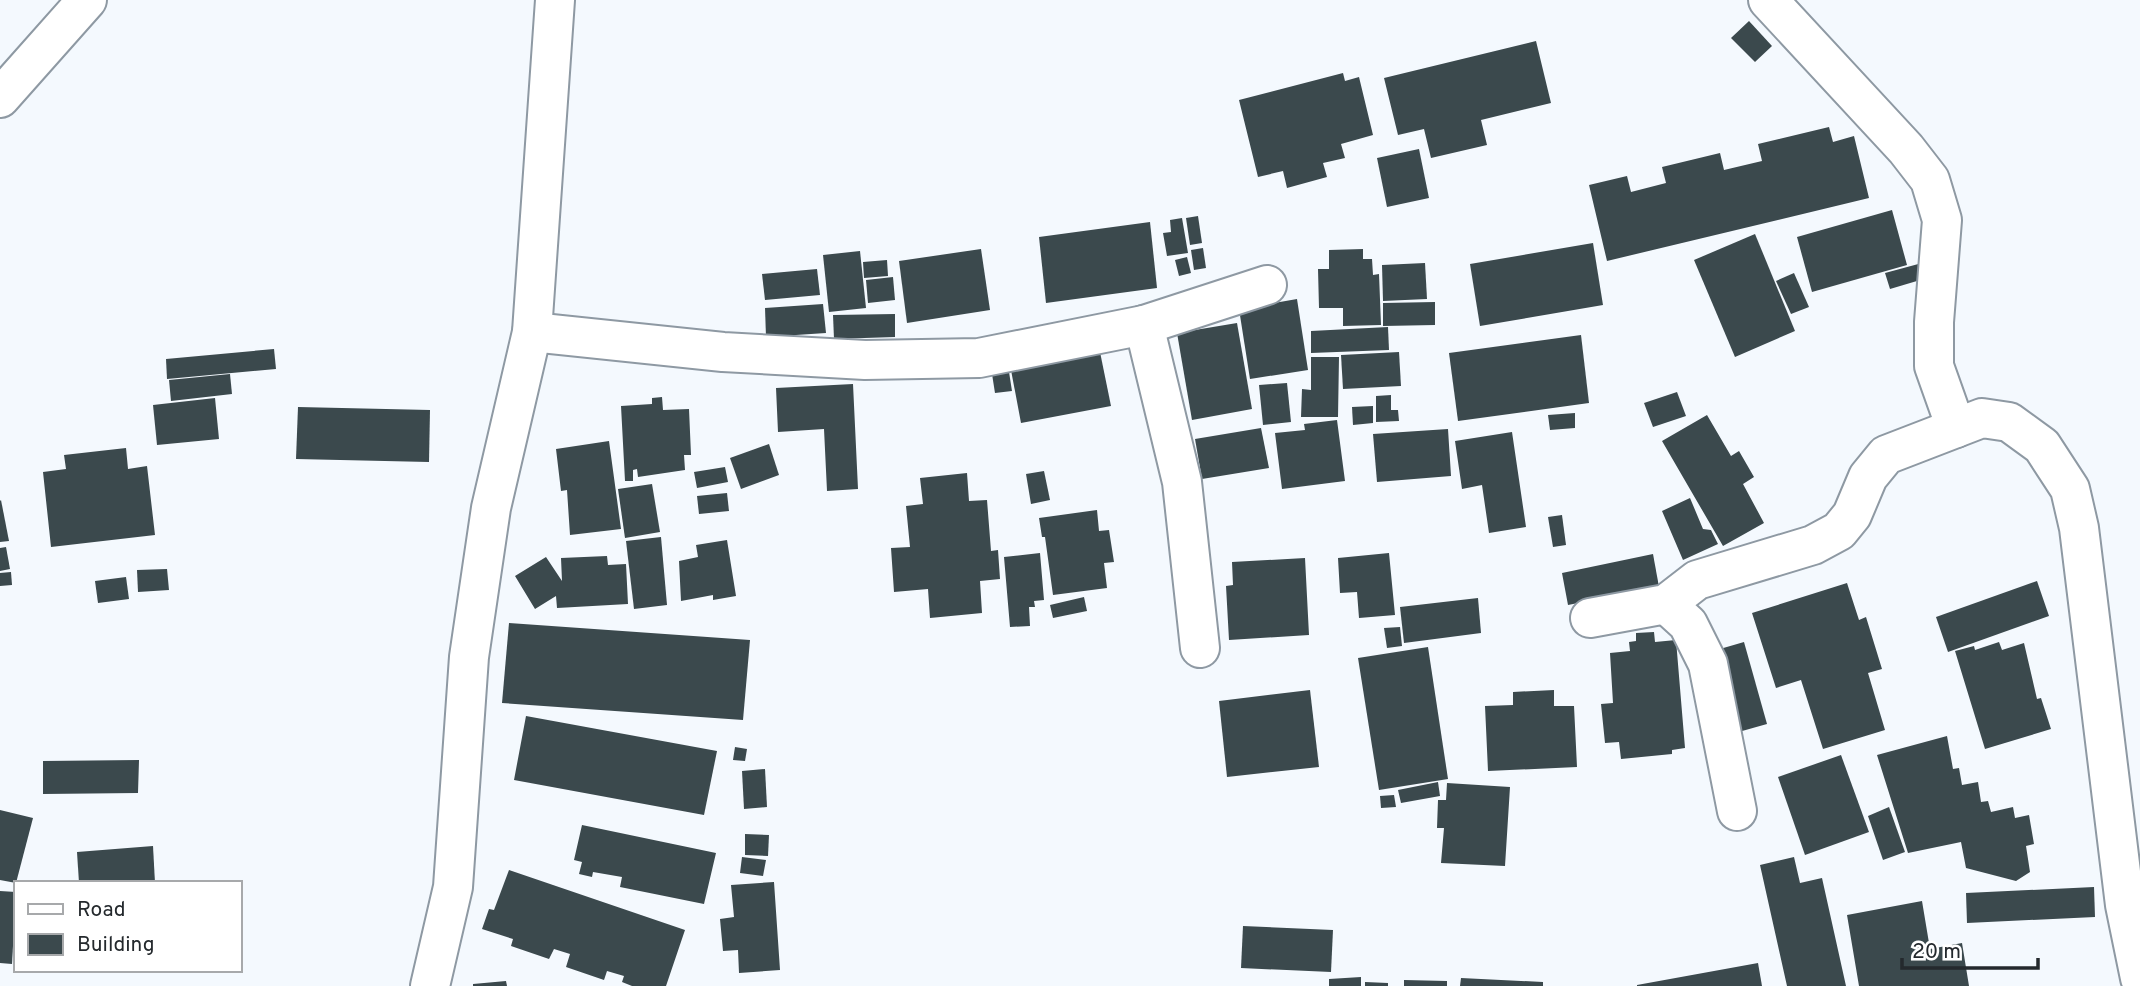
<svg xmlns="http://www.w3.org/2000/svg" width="2140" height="986" font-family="Overpass,sans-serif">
	<rect width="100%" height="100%" fill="#f4f9fe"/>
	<g fill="#3b494d">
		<polygon points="1749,21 1772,46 1755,62 1731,38"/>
		<polygon points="1536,41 1551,103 1481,120 1487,145 1431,158 1424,129 1398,135 1384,78"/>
		<polygon points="1343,73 1345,81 1359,77 1373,135 1341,144 1345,158 1323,163 1327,177 1287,188 1283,171 1258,177 1239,100"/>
		<polygon points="1829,127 1833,142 1854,136 1869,198 1607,261 1589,185 1627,176 1631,192 1666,183 1662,167 1720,153 1724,170 1762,161 1758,144"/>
		<polygon points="1419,149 1429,198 1387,207 1377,158"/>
		<polygon points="1892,210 1907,265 1812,292 1797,237"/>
		<polygon points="1198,216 1202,243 1190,245 1186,218"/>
		<polygon points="1182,218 1188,253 1167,256 1163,233 1171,232 1170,220"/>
		<polygon points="1150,222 1157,288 1046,303 1039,237"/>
		<polygon points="1755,234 1795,331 1735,357 1694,260"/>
		<polygon points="1593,243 1603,305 1480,326 1470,264"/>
		<polygon points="1203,248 1206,268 1194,270 1191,250"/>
		<polygon points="981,249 990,310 907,323 899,261"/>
		<polygon points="1363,249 1363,259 1372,259 1373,275 1379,274 1381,325 1343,326 1343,308 1319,308 1318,269 1329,269 1329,250"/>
		<polygon points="860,251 866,308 829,312 823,255"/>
		<polygon points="1187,257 1191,273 1179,276 1175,260"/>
		<polygon points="887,260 888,276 864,278 863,262"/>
		<polygon points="1425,263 1427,299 1383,301 1382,265"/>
		<polygon points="1922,263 1927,278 1890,289 1885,273"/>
		<polygon points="817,269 820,295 765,300 762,274"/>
		<polygon points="1794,273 1809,307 1791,314 1776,281"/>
		<polygon points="893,277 895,300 868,303 866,280"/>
		<polygon points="1297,299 1308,370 1250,379 1239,309"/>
		<polygon points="1435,302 1435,325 1383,326 1383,303"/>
		<polygon points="823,304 826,333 766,337 765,308"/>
		<polygon points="895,314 895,337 834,339 833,315"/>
		<polygon points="1237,323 1252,409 1192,420 1177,333"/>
		<polygon points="1388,327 1389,350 1311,353 1311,331"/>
		<polygon points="1581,335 1589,403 1458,421 1449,353"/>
		<polygon points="274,349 276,369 167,379 166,359"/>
		<polygon points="1100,352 1111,406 1021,423 1011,370"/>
		<polygon points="1399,352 1401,386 1343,389 1341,355"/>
		<polygon points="1311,357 1339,357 1338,417 1301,417 1302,389 1311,390"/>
		<polygon points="1009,372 1012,391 995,393 992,374"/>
		<polygon points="230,374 232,394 171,401 169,380"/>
		<polygon points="1287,383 1291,422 1263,425 1259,385"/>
		<polygon points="853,384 858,489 827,491 824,429 778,432 776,388"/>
		<polygon points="1677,392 1686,416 1653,427 1644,403"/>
		<polygon points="1391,395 1391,410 1398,410 1399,421 1376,422 1376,396"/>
		<polygon points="662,397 663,410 689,409 691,455 684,455 685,470 638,477 637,469 633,470 633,481 625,481 621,406 652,404 652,398"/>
		<polygon points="215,398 219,439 157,445 153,405"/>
		<polygon points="1373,406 1373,423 1353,425 1352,407"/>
		<polygon points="298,407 430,410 429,462 296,459"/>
		<polygon points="1575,413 1575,428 1550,430 1548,415"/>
		<polygon points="1707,415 1731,456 1739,451 1754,477 1743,484 1764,523 1723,546 1662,441"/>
		<polygon points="1337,420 1345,481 1282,489 1275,433 1305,430 1304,424"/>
		<polygon points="1261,428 1269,468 1202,479 1195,439"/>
		<polygon points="1448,429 1451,476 1377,482 1373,434"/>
		<polygon points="1512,432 1526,527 1489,533 1482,485 1462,489 1455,441"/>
		<polygon points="609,441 621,529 570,535 567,490 561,491 556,449"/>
		<polygon points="769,444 779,475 741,489 730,458"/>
		<polygon points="126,448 128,469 147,466 155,535 51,547 43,472 66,469 64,455"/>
		<polygon points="725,467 728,482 697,488 694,472"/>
		<polygon points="1044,471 1050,500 1031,504 1026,474"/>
		<polygon points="967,473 969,501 987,500 991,551 998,550 1000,579 980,581 982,613 930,618 928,589 894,592 891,548 910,547 906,506 923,504 920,478"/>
		<polygon points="652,484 660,532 625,538 618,489"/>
		<polygon points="727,493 729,511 699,514 697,496"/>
		<polygon points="1690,498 1703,529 1711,530 1718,544 1683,560 1662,511"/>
		<polygon points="1,500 9,541 0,542 0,501"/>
		<polygon points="1097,510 1099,531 1109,530 1114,562 1104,563 1107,588 1053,595 1045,537 1042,537 1039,518"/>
		<polygon points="1562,515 1566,545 1553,547 1548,517"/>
		<polygon points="661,537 667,605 634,609 626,541"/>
		<polygon points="727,540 736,596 713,600 713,595 681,601 679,561 698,557 696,545"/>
		<polygon points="6,547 10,569 0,571 0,548"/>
		<polygon points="1040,553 1044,600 1034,601 1035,607 1029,607 1030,626 1010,627 1004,557"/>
		<polygon points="1389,553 1395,615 1359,618 1357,592 1340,593 1338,558"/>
		<polygon points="1653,554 1659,587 1568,605 1562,573"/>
		<polygon points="607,556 608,565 626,564 628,604 557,608 556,596 535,609 515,576 546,557 562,581 561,558"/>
		<polygon points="1305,558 1309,635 1229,640 1226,586 1233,585 1232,562"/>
		<polygon points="167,569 169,590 138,592 137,570"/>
		<polygon points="11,572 12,585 0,586 0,573"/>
		<polygon points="126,577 129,599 98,603 95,581"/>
		<polygon points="2037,581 2049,616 1948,652 1936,617"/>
		<polygon points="1847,583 1859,620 1866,617 1882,669 1868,673 1885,730 1823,749 1801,680 1776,688 1752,613"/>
		<polygon points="1084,597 1087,611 1053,618 1050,605"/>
		<polygon points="1478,598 1481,633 1404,643 1400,607"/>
		<polygon points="509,623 750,640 743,720 502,703"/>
		<polygon points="1400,627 1402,646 1387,648 1384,628"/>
		<polygon points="1654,632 1655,642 1676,640 1685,748 1672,750 1672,754 1621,759 1619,742 1605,743 1601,704 1613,703 1610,653 1630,651 1629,642 1636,641 1636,633"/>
		<polygon points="1744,642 1767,724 1735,733 1713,651"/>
		<polygon points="1999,642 2002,650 2024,643 2037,699 2041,698 2051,729 1985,749 1955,651 1974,646 1975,650"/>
		<polygon points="1428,647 1448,779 1379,790 1358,658"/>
		<polygon points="1310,690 1319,767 1227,777 1219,701"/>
		<polygon points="1554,690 1554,706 1574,706 1577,767 1488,771 1485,706 1513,705 1513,692"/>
		<polygon points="526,716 717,751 704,815 514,780"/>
		<polygon points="1947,736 1953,769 1959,768 1962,785 1978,782 1981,802 1988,801 1991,812 2013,807 2015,818 2029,815 2034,844 2026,846 2030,872 2016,881 1966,868 1961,842 1908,853 1877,755"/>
		<polygon points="735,747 747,749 745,761 733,760"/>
		<polygon points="1841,755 1869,832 1805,855 1778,777"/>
		<polygon points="139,760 138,793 43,794 43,761"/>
		<polygon points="765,769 767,807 744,809 742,771"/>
		<polygon points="1438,782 1440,796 1401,803 1398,790"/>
		<polygon points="1447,783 1510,787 1505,866 1441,863 1444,828 1437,828 1438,800 1446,800"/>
		<polygon points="1394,795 1396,807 1381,808 1380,796"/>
		<polygon points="1889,807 1905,852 1883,860 1868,816"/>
		<polygon points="0,810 33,818 16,883 0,880"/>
		<polygon points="582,825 716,853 704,904 620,887 622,877 593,872 592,877 579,874 582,862 574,860"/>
		<polygon points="745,834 769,835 768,856 745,855"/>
		<polygon points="153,846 155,883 79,883 77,852"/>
		<polygon points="742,857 766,860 763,876 740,873"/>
		<polygon points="1794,857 1800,883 1822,878 1846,986 1787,986 1760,865"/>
		<polygon points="509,870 685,930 666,986 632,986 622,982 624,976 607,971 604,980 566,967 570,954 554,949 549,959 511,946 513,939 482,929 489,909 494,910"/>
		<polygon points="774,882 780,970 739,973 738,950 723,951 720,919 734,917 731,885"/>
		<polygon points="2094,887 2095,917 1967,923 1966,893"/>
		<polygon points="0,891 16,892 12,964 0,963"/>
		<polygon points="1922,901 1930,949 1962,943 1969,986 1859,986 1847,915"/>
		<polygon points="1243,926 1333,930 1331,972 1241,968"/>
		<polygon points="1758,963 1762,986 1637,986 1637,985"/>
		<polygon points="1361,977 1361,986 1329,986 1329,979"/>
		<polygon points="1461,978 1543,982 1543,986 1460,986"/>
		<polygon points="1404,980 1447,981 1447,986 1404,986"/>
		<polygon points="506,981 507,986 473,986 473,984"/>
		<polygon points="1365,982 1388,983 1388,986 1365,986"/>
	</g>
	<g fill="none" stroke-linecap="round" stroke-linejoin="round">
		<defs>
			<g id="minor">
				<polyline points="1768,0 1906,149 1930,180 1942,220 1934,322 1934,366 1956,428"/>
				<polyline points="0,98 87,0"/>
				<polyline points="1144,325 1182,482 1200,648"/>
				<polyline points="532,332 723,352 865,360 979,358 1144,325 1267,285"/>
				<polyline points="1666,604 1688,624 1708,664 1737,811"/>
				<polyline points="1590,618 1666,604 1697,580 1813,545 1839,531 1852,515 1868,477 1886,455 1982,418 2009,422 2042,446 2070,489 2079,528 2125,905 2140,978"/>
				<polyline points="430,986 453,887 469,657 491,508 532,332 555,0"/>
			</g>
		</defs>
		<use href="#minor" stroke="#8e99a3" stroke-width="42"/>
		<use href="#minor" stroke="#fff" stroke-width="38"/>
	</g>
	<rect x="14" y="881" width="228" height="91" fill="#ffffff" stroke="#a7a9ab" stroke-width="2"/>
	<rect x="28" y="904" width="35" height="10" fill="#ffffff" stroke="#a7a9ab" stroke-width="2"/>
	<text x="77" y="916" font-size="21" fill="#24292d">Road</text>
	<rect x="28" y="934" width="35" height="21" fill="#3b494d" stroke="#a7a9ab" stroke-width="2"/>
	<text x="77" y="951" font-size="21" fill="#24292d">Building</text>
	<path d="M1902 958v10h136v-10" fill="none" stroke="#24292d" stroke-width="3.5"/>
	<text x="1912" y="958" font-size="21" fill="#24292d" stroke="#ffffff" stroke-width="5" paint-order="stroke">20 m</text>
</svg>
